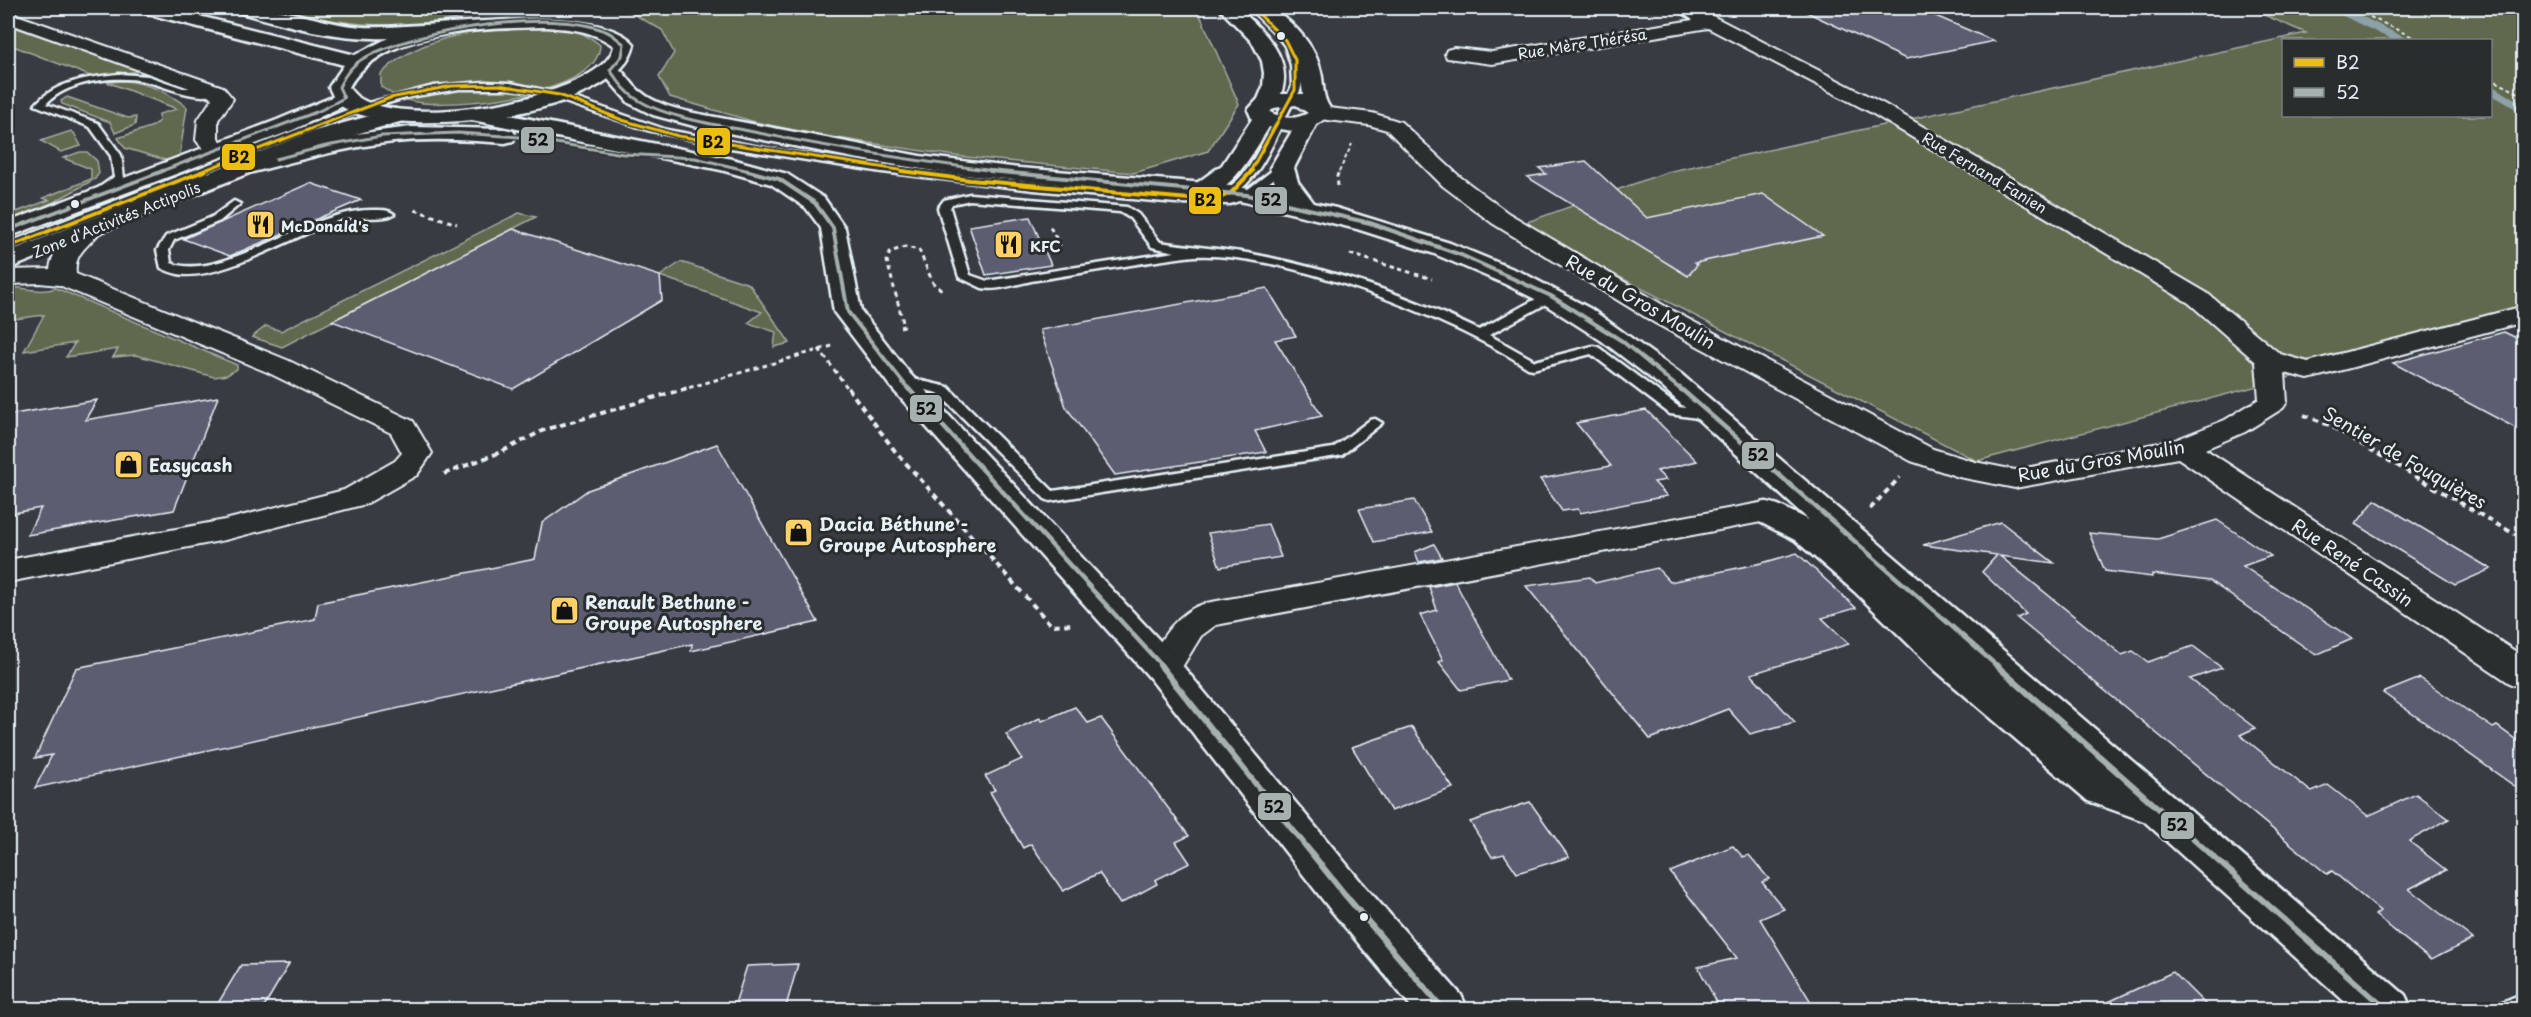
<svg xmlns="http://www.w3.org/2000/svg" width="2531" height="1017" font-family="'Playpen Sans',sans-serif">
	<rect width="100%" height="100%" fill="#393b42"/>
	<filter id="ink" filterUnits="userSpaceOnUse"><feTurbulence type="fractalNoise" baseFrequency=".0167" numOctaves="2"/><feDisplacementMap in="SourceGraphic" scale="12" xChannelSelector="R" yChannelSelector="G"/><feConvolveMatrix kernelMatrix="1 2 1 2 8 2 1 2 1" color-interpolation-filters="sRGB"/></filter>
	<g filter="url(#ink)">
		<g fill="#60684e" stroke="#a4aca3" stroke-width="1.5" fill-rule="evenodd">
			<path d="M 281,8 L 497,8 C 427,32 352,30 281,8 Z"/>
			<polygon points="627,8 1197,8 1239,104 1208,151 1134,173 955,156 818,135 755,122 670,97 659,77 674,53 662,30 626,10"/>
			<path d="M 2248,8 L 2523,8 L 2523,315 L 1977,461 L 1538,235 L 1527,222 L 1667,172 L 2306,33 ZM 2284,40 L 2490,40 L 2490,116 L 2284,116 Z"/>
			<polygon points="8,25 142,71 90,76 8,44"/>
			<path d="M 516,26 C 545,26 577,24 600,45 C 599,96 461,106 423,103 C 407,102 394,96 381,87 L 381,74 C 416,38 469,32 516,26 Z"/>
			<path d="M 125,81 C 149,83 168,92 187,107 L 179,159 L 172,162 L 125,148 L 118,138 L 153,126 L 159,121 L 159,114 L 177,109 L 107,82 Z"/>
			<polygon points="67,97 128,118 136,117 135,125 115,133 110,122 62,104 61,101"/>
			<polygon points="71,131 74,133 81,146 61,152 41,141"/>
			<polygon points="80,152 87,152 97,161 99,173 95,179 54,202 8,221 8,215 49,200 43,198 91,179 91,169 63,158"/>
			<polygon points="519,213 536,217 282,347 252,337 266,326 281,331"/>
			<polygon points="681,262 749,284 790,343 774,347 776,332 748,323 762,312 660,276"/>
			<path d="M 8,287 C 24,287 41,294 56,288 L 237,365 L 237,369 L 227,375 L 214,377 L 136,355 L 113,357 L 118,349 L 66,357 L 75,343 L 24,351 L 44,315 L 8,320 Z"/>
		</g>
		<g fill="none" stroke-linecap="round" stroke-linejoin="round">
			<g stroke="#8ca1a8" stroke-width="8">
				<polyline points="2336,8 2401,40"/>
				<polyline points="2490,89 2524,109"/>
			</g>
		</g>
		<g fill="#5c5d6f" stroke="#e8f1f8" stroke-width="1.5">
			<polygon points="1798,8 1917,8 1994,41 1906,59"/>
			<polygon points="1586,161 1647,218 1763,194 1823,236 1695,263 1697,265 1688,276 1527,177 1546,174 1539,168"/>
			<polygon points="310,183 361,200 230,256 183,239"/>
			<polygon points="1030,217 1051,265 986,275 969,226"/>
			<polygon points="513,229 660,276 662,300 513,389 332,321"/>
			<polygon points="1267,288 1296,336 1275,340 1322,416 1255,431 1266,452 1115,475 1066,407 1040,330"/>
			<polygon points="2504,332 2523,341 2523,432 2393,363"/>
			<polygon points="218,397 174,510 27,535 41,508 8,514 8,415 97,400 85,420"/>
			<polygon points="1646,410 1697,461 1657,471 1666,480 1654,482 1667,496 1580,513 1578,509 1562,511 1540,479 1611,466 1576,423"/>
			<polygon points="717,444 818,622 691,651 692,644 35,788 52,755 35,758 76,668 315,619 318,603 535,559 542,523 588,490"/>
			<polygon points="1414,500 1432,532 1374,542 1359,509"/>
			<polygon points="2375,500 2447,543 2491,569 2455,585 2356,524"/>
			<polygon points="2217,520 2271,556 2243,566 2352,639 2316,655 2210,581 2152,574 2152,577 2105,571 2089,533 2158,539"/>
			<polygon points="2001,522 2054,563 2000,556 2122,655 2133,651 2148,662 2193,646 2222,668 2190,679 2255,728 2240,735 2309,790 2312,792 2328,785 2368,816 2416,794 2449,819 2409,841 2446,870 2409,889 2473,939 2431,960 2375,915 2380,911 2332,871 2327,874 2017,618 2026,614 1982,572 1997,555 1923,545"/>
			<polygon points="1268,524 1281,557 1220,567 1208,533"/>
			<polygon points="1434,544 1442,558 1419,562 1415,552"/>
			<polygon points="1797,553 1856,608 1822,618 1849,644 1751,674 1795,722 1750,734 1728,709 1650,739 1526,586 1590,577 1595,583 1657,568 1670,582 1762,563"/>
			<polygon points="1455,582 1508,680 1461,690 1439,662 1443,660 1420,615 1437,610 1429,587"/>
			<polygon points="2420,678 2493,728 2497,726 2523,745 2523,792 2383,693"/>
			<polygon points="1075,707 1088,723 1101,718 1189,836 1176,842 1190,863 1155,880 1157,884 1120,904 1099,873 1063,891 1031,844 1023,848 990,792 995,790 985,776 1022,759 1006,734 1040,718 1042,721"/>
			<polygon points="1412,727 1453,788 1391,811 1352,747"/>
			<polygon points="1530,802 1569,857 1517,873 1504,854 1492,857 1470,822"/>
			<polygon points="1733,846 1743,857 1749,855 1769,879 1762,882 1784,909 1760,919 1816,1010 1721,1010 1698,967 1737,958 1670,872"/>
			<polygon points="289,964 262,1010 214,1010 241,965"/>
			<polygon points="798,964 785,1010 733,1010 747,966"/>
			<polygon points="2173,972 2211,1010 2091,1010"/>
		</g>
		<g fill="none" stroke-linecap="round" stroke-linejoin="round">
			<defs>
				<g id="lane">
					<path d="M 1249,8 L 1257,8 C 1281,28 1311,56 1300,91 C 1277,126 1268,174 1229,198 L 1243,193 L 1278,166 L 1287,168 L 1251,197 L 1230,204 L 1176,203 L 1034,190 L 882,172 L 731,148 L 647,130 L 535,92 L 510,89 L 459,89 L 409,97 L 363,110 L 8,250 L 8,243 L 357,106 L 434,86 L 485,82 L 510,83 L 563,94 L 667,130 L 782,151 L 983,178 L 1216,198 L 1239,179 L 1249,167 L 1265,141 L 1292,86 L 1291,65 L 1285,46 L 1275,33 Z"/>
					<path d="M 119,74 L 148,76 L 183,88 L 216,88 L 221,91 C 201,105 164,85 144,81 C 115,75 67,81 46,104 L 98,123 L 121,155 L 124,178 L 98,196 L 93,193 L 94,191 L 114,177 L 111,156 L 90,127 L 35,105 C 55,81 90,77 119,74 Z"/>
					<path d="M 970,194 L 1127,207 L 1138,214 L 1160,242 C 1189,247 1218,248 1247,253 C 1327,268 1406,294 1479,330 L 1547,293 L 1555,293 L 1555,299 L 1489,335 L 1535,361 L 1593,346 L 1598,347 L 1679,407 L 1711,412 L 1718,416 L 1711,420 L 1670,414 L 1591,354 L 1533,369 L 1528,368 C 1457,320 1270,245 1185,257 C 1133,264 1082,273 1031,281 C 1017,284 996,291 982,288 L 959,277 L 938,208 L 944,200 ZM 970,200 L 1120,212 L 1130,218 L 1152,247 L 1175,252 L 987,281 L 970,275 L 950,208 L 952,204 Z"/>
					<path d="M 234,201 L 240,204 L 220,221 L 174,240 L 169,250 L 171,263 C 223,283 309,209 372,210 C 379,210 388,209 394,214 C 385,221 354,215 340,220 C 298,233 220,282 178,274 C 172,273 166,270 161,268 L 157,250 L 166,236 L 212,217 Z"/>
					<polygon points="900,376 948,387 1053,491 1333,448 1370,420 1375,419 1382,423 1342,455 1337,456 1050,501 1045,499 938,393 895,383 893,380 895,377"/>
					<polygon points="2524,993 2524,1010 2497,1010 2500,1003"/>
				</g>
				<g id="street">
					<polygon points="1675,8 1697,8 1884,104 2207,293 2280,354 2308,362 2524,306 2524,322 2308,379 2285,373 2287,402 2283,408 2245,432 2205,449 2524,657 2524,688 2511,684 2178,458 2015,488 1959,477 1911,461 1655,323 1492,223 1443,186 1387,130 1369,125 1320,119 1313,117 1310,113 1313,109 1320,107 1372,113 1401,122 1459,176 1508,213 1673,311 1933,449 1975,462 2015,470 2175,440 2225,420 2259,399 2256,362 2189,303 1870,112 1708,28 1492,64 1447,58 1445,54 1447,50 1454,48 1492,52 1693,20"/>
					<path d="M 8,12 L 223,87 L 233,99 L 218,120 L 218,138 L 229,150 L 226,155 C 212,158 204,151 196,140 L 198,120 L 212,99 L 209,95 L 8,23 Z"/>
					<path d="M 90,222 L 98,224 L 102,229 C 91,245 73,252 76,274 L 287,360 L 413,421 L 432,453 L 417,475 L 366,504 L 225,540 L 8,582 L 8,560 L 225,520 L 344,490 L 395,461 L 402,453 L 391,433 L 267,372 L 59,285 L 40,283 L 8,284 L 8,270 L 50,269 C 52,249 71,227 90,222 Z"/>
					<path d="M 1766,502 L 1777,505 L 1782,512 L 1777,519 L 1216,625 L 1201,636 L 1176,677 L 1163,681 L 1150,677 L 1145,668 C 1160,641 1175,612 1206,603 Z"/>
				</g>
				<g id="secondary">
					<path d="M 1219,8 L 1238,8 C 1263,30 1294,58 1281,94 L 1303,94 L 1300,71 L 1293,49 L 1255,8 L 1274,8 C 1295,26 1315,44 1321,72 C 1324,85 1322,97 1330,108 L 1330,115 L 1316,125 L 1294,168 L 1298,182 L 1317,207 L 1314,212 L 1305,214 L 1296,212 L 1275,183 L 1270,168 L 1292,131 L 1269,127 C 1254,151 1227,203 1194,195 L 1190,190 L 1194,185 L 1222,165 L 1252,119 L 1248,110 L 1258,99 L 1263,87 L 1264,73 L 1262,61 L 1252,42 ZM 1296,105 L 1308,113 C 1296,120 1283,119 1270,112 L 1274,108 Z"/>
					<polygon points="344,92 351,94 355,98 351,102 293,130 8,237 8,222 277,120"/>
					<polygon points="395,109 403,111 406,116 403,121 327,142 8,269 8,252 311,132"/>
				</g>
				<g id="primary">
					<path d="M 610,64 C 623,67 630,84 641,92 C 655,104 676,109 694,113 L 920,156 L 1019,168 L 1230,185 L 1336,208 L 1450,243 L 1523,273 L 1591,309 L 1681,374 L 2405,995 L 2412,1010 L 2354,1010 L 2144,821 L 2088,801 L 1935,670 L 1855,592 L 1795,540 L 1754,519 L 1749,512 L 1754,505 L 1766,502 L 1778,505 L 1809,520 L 1661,386 L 1602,341 L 1541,302 L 1505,284 L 1432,253 L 1357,229 L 1240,201 L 953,174 L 854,158 L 694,126 L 653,115 L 629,103 L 600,70 L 603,66 Z"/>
					<polygon points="475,108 732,159 787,174 824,198 845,228 861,311 910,374 1176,658 1362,883 1461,995 1468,1010 1414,1010 1330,909 1150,678 890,386 834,312 821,228 806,208 771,184 721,170 467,119 464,114 467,109"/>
					<path d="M 411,127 L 505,129 L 513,131 L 516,136 L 513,141 L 505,143 C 468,140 431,138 394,142 C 346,147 300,160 253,172 L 245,170 L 241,165 L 245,160 L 348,135 Z"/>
				</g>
				<path id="highway" d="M 139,8 L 167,8 L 355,55 L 388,38 C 337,40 287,26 238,12 L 236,8 C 276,3 320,24 362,27 C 422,30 597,0 634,44 C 622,117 394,142 341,106 C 335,102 332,94 329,87 L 344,65 L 141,12 ZM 545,27 C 573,29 591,30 614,46 C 605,101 373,137 349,87 C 383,28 486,29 545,27 Z"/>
			</defs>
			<use href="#lane" stroke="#e8f1f8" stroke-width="5"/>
			<use href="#street" stroke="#e8f1f8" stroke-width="4"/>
			<use href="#secondary" stroke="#e8f1f8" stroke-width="5"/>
			<use href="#primary" stroke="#e8f1f8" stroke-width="5"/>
			<use href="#highway" stroke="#e8f1f8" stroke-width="5"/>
			<g stroke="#e8f1f8" stroke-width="2" stroke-dasharray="4 3" stroke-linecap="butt">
				<polyline points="2351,8 2419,40"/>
				<polyline points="2490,78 2524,96"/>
				<polyline points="1339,172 1352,144"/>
			</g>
			<g stroke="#e8f1f8" stroke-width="3" stroke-dasharray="4.5 4" stroke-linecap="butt">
				<polyline points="1338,186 1337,176 1339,171"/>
				<polyline points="415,210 457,224"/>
				<polyline points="1050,227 1061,247"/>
				<polyline points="1350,254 1432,279"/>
				<polyline points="900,327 904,326 887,261 890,252 905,247 919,250 933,283 942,290"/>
				<polyline points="819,349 849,390"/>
				<polyline points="681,390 832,346"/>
			</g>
			<g stroke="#e8f1f8" stroke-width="4" stroke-dasharray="6 4.5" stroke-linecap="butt">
				<polyline points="848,388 895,451 1051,625 1074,624"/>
				<polyline points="2304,415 2329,425 2498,525 2515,534 2524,535"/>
				<polyline points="444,474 501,452 544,430 687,388"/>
				<polyline points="1870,509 1900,477"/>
			</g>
			<use href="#lane" fill="#2a2d2e" fill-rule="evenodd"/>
			<use href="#street" fill="#2a2d2e" fill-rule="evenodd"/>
			<use href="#secondary" fill="#2a2d2e" fill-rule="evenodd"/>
			<use href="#primary" fill="#2a2d2e" fill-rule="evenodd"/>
			<use href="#highway" fill="#2a2d2e" fill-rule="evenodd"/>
			<defs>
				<g id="bus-1-far1">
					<polyline points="200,172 390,98 452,86 499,85 559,95 622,120 678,136 912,172"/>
					<polyline points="1250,172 1295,90 1295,60 1285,40 1253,8"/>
				</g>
				<g id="bus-1">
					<polyline points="901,171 970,180 1213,201 1231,193 1252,171"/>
					<polyline points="8,247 204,171"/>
				</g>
				<g id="bus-2-far3">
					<polyline points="276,159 326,146 382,136 458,133 519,137 623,154 695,158 754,172"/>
					<path d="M 159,172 L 319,111 L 344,98 L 339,87 C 345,74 354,63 366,57 C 417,30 551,8 605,31 C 612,33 618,40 624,44 L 622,56 L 610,70 C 618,81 626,93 638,100 C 666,117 711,124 744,130 C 830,148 915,161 1002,172"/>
				</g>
				<g id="bus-2-far2">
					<polyline points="748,171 779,179 815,203 833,228 848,312 909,390"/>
					<polyline points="990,171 1247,195 1370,223 1461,255 1551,296 1622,341 1681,390"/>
					<polyline points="8,230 163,171"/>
				</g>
				<g id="bus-2-far1">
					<polyline points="908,388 1162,666"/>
					<polyline points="1680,388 1997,666"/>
				</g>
				<g id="bus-2">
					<polyline points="1160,665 1346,896 1444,1010"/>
					<polyline points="1996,665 2387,1010"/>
				</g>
			</defs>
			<use href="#bus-1-far1" stroke="#2a2d2e" stroke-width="6"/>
			<use href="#bus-1" stroke="#2a2d2e" stroke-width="8"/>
			<use href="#bus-2-far3" stroke="#2a2d2e" stroke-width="6"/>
			<use href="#bus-2-far2" stroke="#2a2d2e" stroke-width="8"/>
			<use href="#bus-2-far1" stroke="#2a2d2e" stroke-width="9"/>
			<use href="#bus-2" stroke="#2a2d2e" stroke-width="10"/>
			<use href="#bus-1-far1" stroke="#ebbe0f" stroke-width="3"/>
			<use href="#bus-1" stroke="#ebbe0f" stroke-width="4"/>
			<use href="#bus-2-far3" stroke="#a6b0ae" stroke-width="3"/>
			<use href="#bus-2-far2" stroke="#a6b0ae" stroke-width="4"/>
			<use href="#bus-2-far1" stroke="#a6b0ae" stroke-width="4.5"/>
			<use href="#bus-2" stroke="#a6b0ae" stroke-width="6"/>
		</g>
	</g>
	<defs>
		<symbol id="restaurant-square" viewBox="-11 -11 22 22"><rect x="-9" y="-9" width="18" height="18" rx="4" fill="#ffd166" stroke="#2a2d2e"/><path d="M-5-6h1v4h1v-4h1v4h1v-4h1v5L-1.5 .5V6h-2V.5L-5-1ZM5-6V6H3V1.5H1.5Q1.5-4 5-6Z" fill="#111"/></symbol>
		<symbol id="shop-square" viewBox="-11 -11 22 22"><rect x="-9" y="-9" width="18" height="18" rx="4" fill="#ffd166" stroke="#2a2d2e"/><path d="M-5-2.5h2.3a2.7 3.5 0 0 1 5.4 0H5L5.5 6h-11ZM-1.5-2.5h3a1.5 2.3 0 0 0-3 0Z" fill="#111"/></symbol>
	</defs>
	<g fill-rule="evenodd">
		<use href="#restaurant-square" x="244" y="208" width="33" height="33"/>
		<use href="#restaurant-square" x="992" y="228" width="33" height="33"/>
		<use href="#shop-square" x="112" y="448" width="33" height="33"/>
		<use href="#shop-square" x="782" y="516" width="33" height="33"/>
		<use href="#shop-square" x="548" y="594" width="33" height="33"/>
	</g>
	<g fill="#e8f1f8" stroke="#2a2d2e" stroke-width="2">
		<circle cx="1281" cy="36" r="5"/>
		<circle cx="75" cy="204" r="5"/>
		<circle cx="1364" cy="917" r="5"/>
	</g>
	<g text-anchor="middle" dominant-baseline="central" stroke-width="6" stroke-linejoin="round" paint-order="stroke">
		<g font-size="15" fill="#e8f1f8" stroke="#2a2d2e">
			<text transform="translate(1582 43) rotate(-9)">Rue Mère Thérésa</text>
			<text transform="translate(1985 172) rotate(31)">Rue Fernand Fanien</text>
			<text transform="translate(116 219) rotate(-22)">Zone d'Activités Actipolis</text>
		</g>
		<g font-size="15" font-weight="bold" fill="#e8f1f8" stroke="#2a2d2e" text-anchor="start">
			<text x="281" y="225">McDonald's</text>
			<text x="1030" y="245">KFC</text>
		</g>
		<g font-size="18" fill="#e8f1f8" stroke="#2a2d2e">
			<text transform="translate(1641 301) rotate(30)">Rue du Gros Moulin</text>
			<text transform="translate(2405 457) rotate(30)">Sentier de Fouquières</text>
			<text transform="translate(2101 460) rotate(-10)">Rue du Gros Moulin</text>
			<text transform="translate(2353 562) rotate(34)">Rue René Cassin</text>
		</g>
		<g font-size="18" font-weight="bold" fill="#e8f1f8" stroke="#2a2d2e" text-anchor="start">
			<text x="149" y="464">Easycash</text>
			<text x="819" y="523">Dacia Béthune -<tspan x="819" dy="21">Groupe Autosphere</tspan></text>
			<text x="585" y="601">Renault Bethune -<tspan x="585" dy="21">Groupe Autosphere</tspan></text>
		</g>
	</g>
	<g stroke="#2a2d2e" stroke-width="2">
		<rect x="520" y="126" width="35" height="28" rx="6" fill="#a6b0ae"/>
		<rect x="696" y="127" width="35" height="29" rx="6" fill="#ebbe0f"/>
		<rect x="221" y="143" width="35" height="28" rx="6" fill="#ebbe0f"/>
		<rect x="1188" y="186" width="34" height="29" rx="6" fill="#ebbe0f"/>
		<rect x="1254" y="186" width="34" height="29" rx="6" fill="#a6b0ae"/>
		<rect x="909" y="394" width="34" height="29" rx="6" fill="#a6b0ae"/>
		<rect x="1741" y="441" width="34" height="29" rx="6" fill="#a6b0ae"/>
		<rect x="1257" y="792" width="35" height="29" rx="6" fill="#a6b0ae"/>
		<rect x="2160" y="811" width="35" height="29" rx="6" fill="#a6b0ae"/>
	</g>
	<g font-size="16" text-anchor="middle" font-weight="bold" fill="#111">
		<text x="538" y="146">52</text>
		<text x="713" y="148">B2</text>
		<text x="239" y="163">B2</text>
		<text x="1205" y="206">B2</text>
		<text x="1271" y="206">52</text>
		<text x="926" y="415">52</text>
		<text x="1758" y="461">52</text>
		<text x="1274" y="813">52</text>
		<text x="2177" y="831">52</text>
	</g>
	<rect width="2531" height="1017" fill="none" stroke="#2a2d2e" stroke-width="30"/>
	<rect x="15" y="15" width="2501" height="987" fill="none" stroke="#e8f1f8" stroke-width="2" filter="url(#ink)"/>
	<rect x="2282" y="39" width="210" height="78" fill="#2a2d2e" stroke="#767b7f" stroke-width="1.5"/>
	<rect x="2294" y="58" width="30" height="9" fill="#ebbe0f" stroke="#767b7f" stroke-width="1.5"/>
	<text x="2336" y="69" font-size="18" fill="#e8f1f8">B2</text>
	<rect x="2294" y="88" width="30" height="9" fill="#a6b0ae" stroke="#767b7f" stroke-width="1.5"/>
	<text x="2336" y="99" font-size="18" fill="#e8f1f8">52</text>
</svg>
